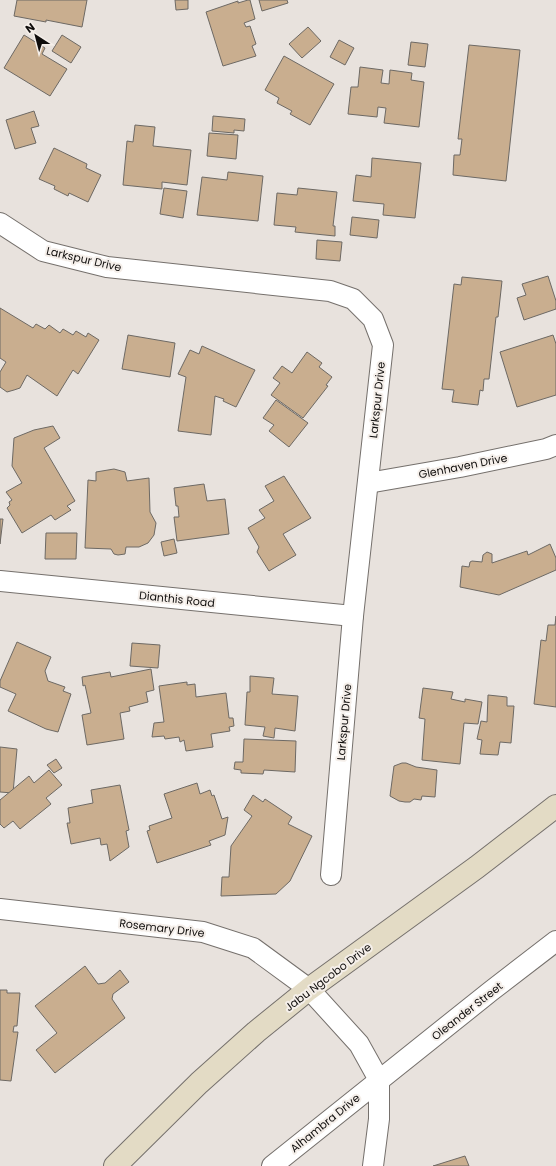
<svg xmlns="http://www.w3.org/2000/svg" width="556" height="1166" font-family="Poppins,sans-serif">
	<rect width="100%" height="100%" fill="#e8e2dd"/>
	<g fill="#c9ae8f" stroke="#6d6964">
		<polygon points="17,0 87,0 82,27 46,20 46,22 14,16"/>
		<polygon points="175,0 188,0 188,9 176,10"/>
		<polygon points="248,0 250,0 255,19 244,23 246,27 250,26 256,44 252,46 256,56 223,66 206,12 238,1 238,3"/>
		<polygon points="259,0 287,0 288,3 262,11"/>
		<polygon points="308,27 321,41 302,58 289,44"/>
		<polygon points="24,35 45,48 42,54 67,69 50,96 4,68"/>
		<polygon points="62,35 81,47 71,63 52,51"/>
		<polygon points="339,40 354,48 345,65 330,57"/>
		<polygon points="411,42 428,44 425,67 408,65"/>
		<polygon points="469,45 520,50 506,181 453,175 454,155 460,155 462,139 458,139"/>
		<polygon points="284,56 334,84 310,125 290,114 292,111 277,103 279,98 265,90"/>
		<polygon points="360,67 383,70 381,83 389,84 390,70 412,73 411,80 424,82 419,127 384,123 386,108 378,107 377,117 348,114 351,87 358,87"/>
		<polygon points="34,111 39,126 31,128 36,143 15,149 6,120"/>
		<polygon points="213,116 245,119 244,131 234,130 234,133 212,131"/>
		<polygon points="135,125 155,127 153,146 191,150 187,185 162,182 162,189 123,185 127,141 133,142"/>
		<polygon points="209,133 238,135 236,159 207,156"/>
		<polygon points="54,148 87,164 86,168 101,175 88,202 69,193 68,196 54,189 55,186 39,179"/>
		<polygon points="372,158 421,163 415,218 383,215 384,204 353,201 356,175 371,177"/>
		<polygon points="228,172 263,176 258,221 197,215 202,177 227,180"/>
		<polygon points="164,188 187,191 183,218 160,214"/>
		<polygon points="298,188 337,192 333,226 335,226 335,236 295,232 296,227 274,225 277,193 297,195"/>
		<polygon points="352,217 379,220 377,238 350,235"/>
		<polygon points="317,240 342,242 340,261 316,259"/>
		<polygon points="548,276 556,301 556,309 524,320 517,298 526,295 522,284"/>
		<polygon points="462,277 502,281 498,317 496,317 489,379 484,379 483,391 480,390 478,405 452,402 454,390 442,389 454,284 461,285"/>
		<polygon points="0,308 33,328 36,324 45,329 49,325 60,333 63,329 73,335 76,331 86,337 88,333 99,340 78,374 73,370 57,396 27,375 20,388 14,390 7,392 0,387 0,372 6,362 0,358"/>
		<polygon points="128,335 175,343 170,377 122,369"/>
		<polygon points="553,335 556,344 556,395 517,407 500,352"/>
		<polygon points="202,346 255,370 236,407 223,401 224,399 215,396 211,435 178,431 186,377 178,374 190,350 199,354"/>
		<polygon points="307,352 322,363 319,367 332,377 326,385 328,386 303,418 271,395 280,383 273,378 282,366 292,373"/>
		<polygon points="276,400 308,423 289,447 269,431 274,425 263,418"/>
		<polygon points="53,426 60,438 44,448 75,501 67,506 71,510 55,520 51,515 22,533 7,508 10,505 9,502 12,500 6,492 22,483 12,466 14,438 34,430"/>
		<polygon points="114,469 125,472 127,481 149,478 150,512 156,523 154,535 148,543 139,547 126,547 125,554 118,555 114,554 111,549 85,548 88,480 96,481 96,472"/>
		<polygon points="284,476 311,518 283,534 296,555 269,571 257,552 259,547 248,528 265,518 259,510 274,501 265,486"/>
		<polygon points="204,484 207,501 225,499 229,534 177,541 174,517 179,517 178,506 176,506 174,488"/>
		<polygon points="0,519 3,519 0,544"/>
		<polygon points="46,533 77,533 76,559 45,559"/>
		<polygon points="174,539 177,553 164,556 161,542"/>
		<polygon points="550,544 556,558 556,570 499,595 460,587 462,566 469,567 470,562 472,561 482,562 483,555 487,552 492,554 492,563 527,551 528,555"/>
		<polygon points="556,616 556,707 534,704 541,640 546,641 548,625 555,625"/>
		<polygon points="17,642 51,657 45,671 48,681 65,687 63,691 71,694 58,732 46,729 8,711 16,694 0,687 0,681"/>
		<polygon points="132,643 160,645 158,668 130,666"/>
		<polygon points="151,669 154,690 146,692 148,702 129,707 130,711 120,713 124,739 87,745 82,715 91,713 85,685 83,686 82,677 110,672 111,677"/>
		<polygon points="250,676 274,678 272,694 298,696 295,731 275,728 274,738 263,736 265,727 245,725 247,692 250,692"/>
		<polygon points="187,682 187,685 195,684 196,697 226,693 229,718 233,718 234,726 229,727 230,731 211,734 213,747 186,751 184,740 180,742 179,737 165,739 164,736 152,737 154,723 164,722 159,686"/>
		<polygon points="423,688 453,692 451,699 465,702 465,699 482,702 478,724 464,723 460,764 422,760 425,719 419,718"/>
		<polygon points="488,695 507,697 507,706 514,706 511,743 500,742 498,755 480,754 482,740 477,739 481,721 487,722"/>
		<polygon points="244,739 296,741 295,772 264,770 263,774 241,773 241,770 234,769 235,762 243,762"/>
		<polygon points="0,747 17,749 13,793 0,792"/>
		<polygon points="56,759 62,768 54,773 47,765"/>
		<polygon points="402,763 406,763 416,767 437,770 435,797 422,796 421,800 414,799 410,802 405,802 399,801 390,796 394,766"/>
		<polygon points="49,770 62,785 46,798 51,804 20,829 13,821 4,828 0,824 0,800 29,776 34,783"/>
		<polygon points="197,783 200,794 210,790 212,796 214,795 222,819 228,817 225,835 209,841 211,845 157,863 147,831 150,830 149,826 172,818 164,794"/>
		<polygon points="120,785 129,830 126,831 129,847 110,861 107,844 101,845 100,838 71,844 67,823 70,823 68,808 93,803 91,790"/>
		<polygon points="253,795 263,802 265,799 292,817 288,824 312,836 290,881 276,894 221,896 222,877 229,877 231,846 252,816 244,810"/>
		<polygon points="85,966 98,984 105,983 120,970 129,982 113,994 112,999 125,1018 55,1073 36,1050 57,1033 35,1006"/>
		<polygon points="0,990 7,990 7,993 20,993 17,1026 14,1026 13,1032 18,1032 11,1081 0,1080"/>
		<polygon points="465,1156 469,1166 433,1166"/>
	</g>
	<g fill="none" stroke-linecap="round" stroke-linejoin="round">
		<defs>
			<g id="minor">
				<polyline points="0,223 43,251 107,267 330,291 353,299 373,319 383,345 353,616 331,875"/>
				<polyline points="368,483 460,467 546,449 556,445"/>
				<polyline points="0,581 353,616"/>
				<polyline points="0,909 203,932 253,948 309,989 359,1044 379,1080 379,1119 373,1166"/>
				<polyline points="272,1166 491,991 556,941"/>
			</g>
			<polyline id="secondary" points="115,1166 199,1083 256,1032 309,989 477,867 556,806"/>
		</defs>
		<use href="#minor" stroke="#75706c" stroke-width="22"/>
		<use href="#secondary" stroke="#75706c" stroke-width="24"/>
		<use href="#minor" stroke="#fff" stroke-width="20"/>
		<use href="#secondary" stroke="#e3dbc5" stroke-width="22"/>
	</g>
	<g text-anchor="middle" dominant-baseline="central" stroke-width="4" stroke-linejoin="round" paint-order="stroke">
		<g font-size="11" fill="#0f0d0c" stroke="#f5efea">
			<text transform="translate(84 259) rotate(13)">Larkspur Drive</text>
			<text transform="translate(377 400) rotate(-84)">Larkspur Drive</text>
			<text transform="translate(463 466) rotate(-11)">Glenhaven Drive</text>
			<text transform="translate(177 599) rotate(6)">Dianthis Road</text>
			<text transform="translate(344 722) rotate(-85)">Larkspur Drive</text>
			<text transform="translate(162 928) rotate(7)">Rosemary Drive</text>
			<text transform="translate(328 977) rotate(-37)">Jabu Ngcobo Drive</text>
			<text transform="translate(467 1011) rotate(-38)">Oleander Street</text>
			<text transform="translate(325 1123) rotate(-39)">Alhambra Drive</text>
		</g>
	</g>
	<g transform="translate(36 36) rotate(324)" stroke="#f5efea" stroke-width="3" paint-order="stroke">
	<path d="M0-3L7 15L0 10L-7 15Z" fill="#0f0d0c"/>
	<text y="-6" font-size="11" font-weight="bold" text-anchor="middle" fill="#0f0d0c">N</text>
	</g>
</svg>
